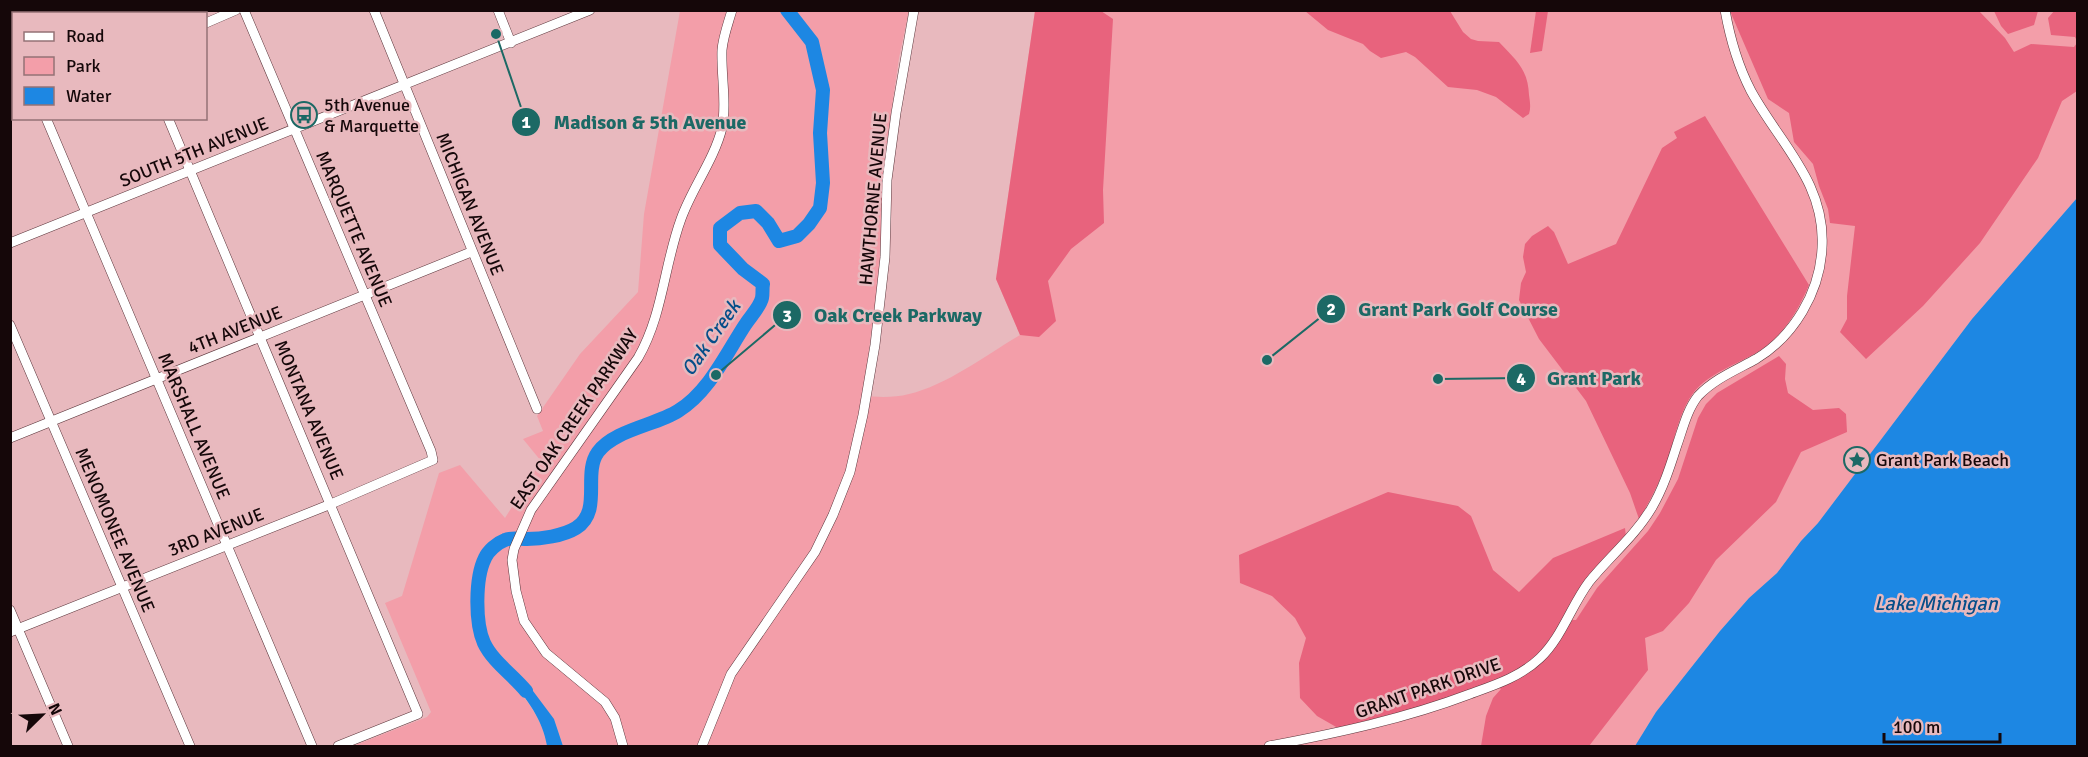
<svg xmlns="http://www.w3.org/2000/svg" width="2088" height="757" font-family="Signika,sans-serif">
	<rect width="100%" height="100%" fill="#e8b9be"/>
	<path fill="#f39ea9" d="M 680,11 L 909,11 L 899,58 L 885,155 L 880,266 L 863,396 C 878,397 894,398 909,394 C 947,385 986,355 1020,335 L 996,279 L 1035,11 L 2077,11 L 2077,198 L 1972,319 L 1818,523 L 1801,541 L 1777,573 L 1749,598 L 1720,631 L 1656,712 L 1635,746 L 563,746 L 554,719 L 510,680 C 527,700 543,720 547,746 L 353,746 L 427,717 L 431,712 L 385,603 L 402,596 L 439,473 L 460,465 L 505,518 L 541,461 L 523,439 L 543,431 L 537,416 L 580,354 L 638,292 L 644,214 Z"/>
	<g fill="#e8637d">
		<polygon points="2055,10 2077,11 2077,41 2075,37 2051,35 2048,18"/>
		<polygon points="1035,11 1101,11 1113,19 1103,190 1104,223 1071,249 1048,281 1056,321 1039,337 1020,335 996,279"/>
		<path d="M 1305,11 L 1450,11 L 1463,32 L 1471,39 L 1478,41 L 1499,42 C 1516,60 1528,69 1529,95 C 1530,102 1531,108 1529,114 L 1523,118 L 1496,97 L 1477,90 L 1448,87 L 1415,57 L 1406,52 L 1381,58 L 1370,51 L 1363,44 L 1328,30 Z"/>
		<polygon points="1536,11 1548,11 1542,51 1530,53"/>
		<polygon points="1730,11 1979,11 2005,38 2014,52 2031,44 2074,47 2077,43 2077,91 2062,101 2038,158 1980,243 1923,306 1866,359 1840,332 1847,319 1847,296 1855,226 1830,223 1828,209 1819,186 1813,164 1794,142 1789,113 1768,99"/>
		<polygon points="1994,11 2038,11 2034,25 2008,34 2001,26"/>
		<path d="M 1705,116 L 1809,285 C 1798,311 1782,338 1756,353 C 1735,365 1710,373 1694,392 C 1680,410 1675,436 1669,457 C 1661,479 1651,500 1639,519 L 1630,493 L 1586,401 L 1539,339 L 1519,300 L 1521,283 L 1526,272 L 1523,257 L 1525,244 L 1532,236 L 1548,226 L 1554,232 L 1568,264 L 1616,244 L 1662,148 L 1677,138 L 1674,132 Z"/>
		<polygon points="1779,356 1786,364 1785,379 1788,393 1813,410 1839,408 1846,414 1847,432 1801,452 1776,502 1716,560 1689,603 1663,631 1645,638 1648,670 1589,746 1481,746 1486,716 1493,698 1501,689 1499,688 1477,687 1416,708 1338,728 1317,716 1300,698 1299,663 1306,638 1295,618 1272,596 1240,583 1239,555 1388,492 1458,506 1471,516 1493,570 1519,592 1553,558 1625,528 1626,537 1602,560 1571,620 1576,620 1597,588 1648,531 1660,513 1678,479 1698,418 1706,404 1717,393"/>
	</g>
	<g fill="#1d87e3">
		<polygon points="2077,198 2077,746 1635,746 1656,712 1720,631 1749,598 1777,573 1801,541 1818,523 1972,319"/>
		<path d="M 516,677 L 527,683 L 554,719 L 563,746 L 547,746 C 543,720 527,699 510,679 Z"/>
	</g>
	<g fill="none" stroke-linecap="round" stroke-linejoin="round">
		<path stroke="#1d87e3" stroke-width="14" d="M 526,691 C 513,675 493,662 484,643 C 475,623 475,578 485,558 C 488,551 497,543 505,540 C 511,537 520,539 527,539 C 541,539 563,536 576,528 C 603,511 582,474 598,452 C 614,430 656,425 678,411 C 709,392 726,354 745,325 C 750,317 760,307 762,298 C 763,294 762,288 763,284 L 743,269 L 720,245 L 720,228 L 740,213 L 756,211 L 768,223 L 779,241 L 797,236 L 809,224 L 820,208 L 823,183 L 820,133 L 823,90 L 812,42 L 787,10"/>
		<defs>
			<g id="minor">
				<polyline points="122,10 123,14"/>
				<polyline points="374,10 537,409"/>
				<polyline points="498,10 511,43"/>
				<polyline points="206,23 236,10"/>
				<polyline points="10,35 14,42"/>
				<polyline points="10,101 14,100"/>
				<polyline points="46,118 312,746"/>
				<polyline points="168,118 418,714 338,746"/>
				<polyline points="10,243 590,10"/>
				<polyline points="10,325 190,746"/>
				<polyline points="10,438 471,252"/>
				<polyline points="10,610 68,746"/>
				<polyline points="10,632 331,504 433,460 431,451 244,10"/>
				<path d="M 623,746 L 615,718 L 605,702 L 546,653 L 524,621 L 516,591 L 512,560 L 514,549 L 531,510 L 638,358 C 663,315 664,265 681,219 C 692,188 714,160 722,128 C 727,103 721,76 722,50 C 723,37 728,24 732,10"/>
				<polyline points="702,746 731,674 815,552 833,515 850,472 863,415 875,345 885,257 887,180 896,113 914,10"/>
				<path d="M 1269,746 C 1337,733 1404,719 1470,694 C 1495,685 1520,677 1540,658 C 1562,637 1571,606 1589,582 C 1609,557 1634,537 1651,509 C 1663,489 1670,467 1677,445 C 1683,428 1687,410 1698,396 C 1714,379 1736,370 1756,359 C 1794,336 1820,292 1822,248 C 1826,183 1780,144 1751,91 C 1738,66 1730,38 1725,10"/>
			</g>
		</defs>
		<use href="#minor" stroke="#5c363c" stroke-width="10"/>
		<use href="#minor" stroke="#fff" stroke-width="9"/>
	</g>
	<defs>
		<symbol id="bus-ring" viewBox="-11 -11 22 22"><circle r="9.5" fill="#e8b9be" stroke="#1c6965" stroke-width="1.5"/><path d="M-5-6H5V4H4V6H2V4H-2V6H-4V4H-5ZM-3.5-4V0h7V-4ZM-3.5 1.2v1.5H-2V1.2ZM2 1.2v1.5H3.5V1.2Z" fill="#1c6965"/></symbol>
		<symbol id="sight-ring" viewBox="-11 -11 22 22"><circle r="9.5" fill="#e8b9be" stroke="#1c6965" stroke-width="1.5"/><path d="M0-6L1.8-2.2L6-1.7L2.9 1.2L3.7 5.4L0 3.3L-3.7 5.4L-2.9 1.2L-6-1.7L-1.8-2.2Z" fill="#1c6965"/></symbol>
	</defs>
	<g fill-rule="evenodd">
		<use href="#bus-ring" x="289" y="100" width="30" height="30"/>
		<use href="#sight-ring" x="1842" y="445" width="30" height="30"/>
	</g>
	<g text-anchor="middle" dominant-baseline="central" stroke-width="5" stroke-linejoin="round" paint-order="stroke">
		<g font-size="18" fill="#150709" stroke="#e8b9be" text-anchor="start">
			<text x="324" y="105">5th Avenue<tspan x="324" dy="21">&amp; Marquette</tspan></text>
			<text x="1876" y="460">Grant Park Beach</text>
		</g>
		<g font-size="18" fill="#150709" stroke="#e8b9be">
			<text transform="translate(194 152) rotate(-22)">SOUTH 5TH AVENUE</text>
			<text transform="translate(873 199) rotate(-85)">HAWTHORNE AVENUE</text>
			<text transform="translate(470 204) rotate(68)">MICHIGAN AVENUE</text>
			<text transform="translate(354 229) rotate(67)">MARQUETTE AVENUE</text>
			<text transform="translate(235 330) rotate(-22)">4TH AVENUE</text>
			<text transform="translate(309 410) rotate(67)">MONTANA AVENUE</text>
			<text transform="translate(574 419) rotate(-56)">EAST OAK CREEK PARKWAY</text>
			<text transform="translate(194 426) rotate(67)">MARSHALL AVENUE</text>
			<text transform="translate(115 530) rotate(67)">MENOMONEE AVENUE</text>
			<text transform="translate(216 532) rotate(-22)">3RD AVENUE</text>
			<text transform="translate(1428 688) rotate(-19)">GRANT PARK DRIVE</text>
		</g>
		<g font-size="20" font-style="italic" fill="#054e89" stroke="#e8b9be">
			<text transform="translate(711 338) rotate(-55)">Oak Creek</text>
			<text x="1936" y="603">Lake Michigan</text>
		</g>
	</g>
	<path fill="none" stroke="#1c6965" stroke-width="2" d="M496 34L526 122M1267 360L1331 309M716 375L787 315M1438 379L1521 378"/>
	<g fill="#1c6965" stroke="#e8b9be" stroke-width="2">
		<circle cx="496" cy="34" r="6"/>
		<circle cx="1267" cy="360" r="6"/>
		<circle cx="716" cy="375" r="6"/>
		<circle cx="1438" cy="379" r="6"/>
		<circle cx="526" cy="122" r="15"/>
		<circle cx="1331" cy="309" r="15"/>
		<circle cx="787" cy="315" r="15"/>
		<circle cx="1521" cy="378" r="15"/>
	</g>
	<g font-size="18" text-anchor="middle" font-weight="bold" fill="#fff">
		<text x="526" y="128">1</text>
		<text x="1331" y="315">2</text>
		<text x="787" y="322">3</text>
		<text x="1521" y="385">4</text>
	</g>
	<g font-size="20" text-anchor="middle" font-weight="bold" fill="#1c6965" stroke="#e8b9be" stroke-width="5" stroke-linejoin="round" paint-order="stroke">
		<text x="650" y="129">Madison &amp; 5th Avenue</text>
		<text x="1458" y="316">Grant Park Golf Course</text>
		<text x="898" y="322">Oak Creek Parkway</text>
		<text x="1594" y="385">Grant Park</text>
	</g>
	<rect width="2088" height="757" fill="none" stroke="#150709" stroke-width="24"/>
	<rect x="12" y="12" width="195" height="108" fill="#e8b9be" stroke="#947276" stroke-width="1.5"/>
	<rect x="24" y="32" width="30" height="9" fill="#ffffff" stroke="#947276" stroke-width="1.5"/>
	<text x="66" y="42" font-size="18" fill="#150709">Road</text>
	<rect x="24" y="57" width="30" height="18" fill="#f39ea9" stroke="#947276" stroke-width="1.5"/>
	<text x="66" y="72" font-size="18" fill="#150709">Park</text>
	<rect x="24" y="87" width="30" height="18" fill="#1d87e3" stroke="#947276" stroke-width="1.5"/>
	<text x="66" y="102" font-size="18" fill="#150709">Water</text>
	<g transform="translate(42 715) rotate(66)" stroke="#e8b9be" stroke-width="4.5" paint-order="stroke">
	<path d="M0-4.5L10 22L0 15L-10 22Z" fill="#150709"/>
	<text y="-9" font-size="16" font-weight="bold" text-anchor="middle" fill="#150709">N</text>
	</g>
	<path d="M1884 733v9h116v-9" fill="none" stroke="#150709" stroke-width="3"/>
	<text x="1893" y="733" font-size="18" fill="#150709" stroke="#e8b9be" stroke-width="4.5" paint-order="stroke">100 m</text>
</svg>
